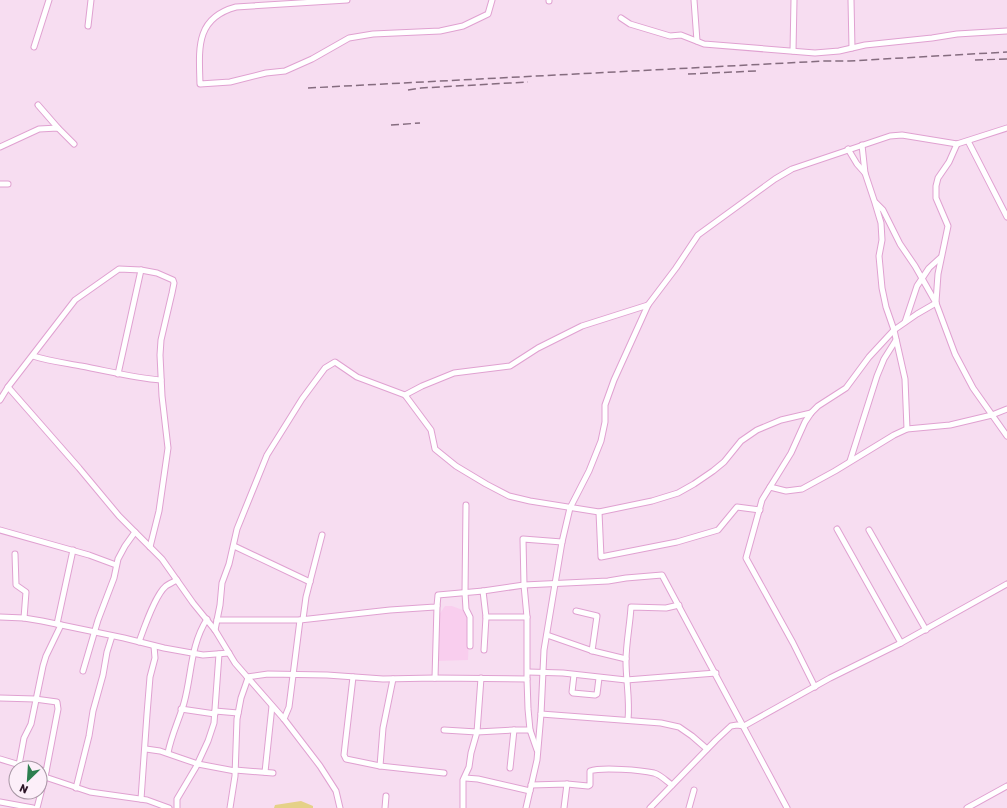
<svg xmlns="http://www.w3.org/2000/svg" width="1007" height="808" font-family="Rubik,sans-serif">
	<rect width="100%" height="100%" fill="#f7ddf1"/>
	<polygon fill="#f9ceee" points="445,606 452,606 468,612 469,635 468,660 437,661 439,615"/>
	<polygon fill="#e5d188" points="301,801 313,806 313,808 274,808 275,805"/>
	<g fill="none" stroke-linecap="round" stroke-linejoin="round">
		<defs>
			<g id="minor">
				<path d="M 347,0 L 236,7 C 195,18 199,49 200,84 L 230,82 L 266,73 L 285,71 L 312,59 L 349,38 L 373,34 L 440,31 L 463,26 L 488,14 L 492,0"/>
				<polyline points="549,0 549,1"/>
				<polyline points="694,0 697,41"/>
				<polyline points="851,0 852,48"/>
				<polyline points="621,18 630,24 670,36 681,35 704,44 815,53 839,51 865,45 932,38 957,34 1007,31"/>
				<polyline points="88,26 91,0"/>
				<polyline points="34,47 49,0"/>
				<polyline points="793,51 794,0"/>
				<polyline points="38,105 58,128"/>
				<polyline points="968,141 1007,217"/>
				<polyline points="862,145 865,173 875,203 881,223 882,240 879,256 882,288 886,307 894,330 905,379 907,429"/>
				<polyline points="0,147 39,129 58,128 74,144"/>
				<polyline points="848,149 857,164 865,173"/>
				<polyline points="0,184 8,184"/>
				<polyline points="876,203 883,210 900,244 915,266 936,303 955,354 973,388 1007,436"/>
				<polyline points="936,302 938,274 948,226 936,198 936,186 938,178 949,162 957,144"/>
				<polyline points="905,322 917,286 929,268 940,258"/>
				<path d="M 33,356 C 49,361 65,363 81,366 C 108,371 134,378 161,380"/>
				<polyline points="118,374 141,270"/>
				<polyline points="8,387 79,468 119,516 162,559 193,603 215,630 235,663 284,719 320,766 336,791 340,808"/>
				<polyline points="405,395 422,386 454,373 510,366 538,348 582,326 648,305"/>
				<polyline points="0,400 8,387 75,300 119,269 141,270 157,273 173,280 174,283 172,293 161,340 160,355 162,396 168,448 159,511 150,547"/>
				<polyline points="850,461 877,376 884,359 896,340"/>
				<polyline points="770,487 786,491 802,489 835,471 894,435 907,429 950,425 992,415 1007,409"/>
				<polyline points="466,505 465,593 466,609 470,617 470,646"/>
				<polyline points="599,512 601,557 677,542 718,530 737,507 760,510"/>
				<polyline points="837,529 901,643"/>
				<polyline points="0,530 89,555 116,565"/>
				<polyline points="869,530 926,630"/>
				<polyline points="234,546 310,582"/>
				<polyline points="15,554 16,585 26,592 24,618"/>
				<polyline points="483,591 524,585 608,581 626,578 662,575 787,808"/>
				<polyline points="576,611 597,616 592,651"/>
				<polyline points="0,617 24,618 42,621 124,638 164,648 203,655 229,653"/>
				<polyline points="303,619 306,597 322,535"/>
				<polyline points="217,620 300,620 390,610 435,607 437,606 438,595 483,591 486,617 527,617"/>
				<polyline points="57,624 73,550"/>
				<polyline points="215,630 220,605 222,583 229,564 237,529 267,455 302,399 325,368 335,362 357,377 405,395 431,430 435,449 456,466 486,484 509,496 530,501 599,512 652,501 678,493 694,484 713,471 724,462 741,441 757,430 781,420 811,413"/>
				<polyline points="547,635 593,651 626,659"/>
				<path d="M 139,642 C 144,628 155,595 166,586 C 169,584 173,582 177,580"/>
				<polyline points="484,650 486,617"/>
				<polyline points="83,671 98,620 114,578 118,559 125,546 135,532"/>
				<polyline points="528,672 563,673 626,680 716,673"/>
				<polyline points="574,675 572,692 573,693 595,695 597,694 599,678"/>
				<polyline points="247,677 268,674 327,675 383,679 435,678 527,679"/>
				<polyline points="353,677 345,746 344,755 346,759 380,766 444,773"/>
				<polyline points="435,678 437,606"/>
				<polyline points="815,687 793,643 746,558 762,500 791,453 805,422 811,413 818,406 846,388 869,357 894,330 917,314 936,303"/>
				<polyline points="0,698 35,699 57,702 58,709 45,777 37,808"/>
				<polyline points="181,709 215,714"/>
				<polyline points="215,711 238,713"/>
				<polyline points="541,714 661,723 679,727 692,736 707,749"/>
				<polyline points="284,719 289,707 300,620"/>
				<path d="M 628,720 C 630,700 626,681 626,661 C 626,643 630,625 631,607 L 666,608 L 679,605"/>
				<polyline points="444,730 477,732 481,678"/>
				<polyline points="146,749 160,751 198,764 235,771"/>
				<polyline points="537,750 530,730 528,709 527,679 527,617 524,585 523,539 562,542"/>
				<path d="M 168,753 C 171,736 179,720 184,703 C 192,674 190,646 207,619"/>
				<polyline points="0,759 30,768"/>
				<polyline points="19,765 24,738 31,724 43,666 46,656 61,625"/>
				<polyline points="380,766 383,728 393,679"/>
				<polyline points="510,768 514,730"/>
				<polyline points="40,770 46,771"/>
				<polyline points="235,770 273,773"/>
				<polyline points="265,772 272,706"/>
				<polyline points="45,777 90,792 147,800 169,808"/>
				<polyline points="465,778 478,779 530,791"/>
				<path d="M 531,785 L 567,784 L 588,786 L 590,785 L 590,771 C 601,767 641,770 654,773 C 661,775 666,781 672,785"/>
				<polyline points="76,788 89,736 93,711 103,675 107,652 112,636"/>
				<polyline points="141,799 147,714 150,677 155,658 154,646"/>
				<polyline points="0,802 33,808"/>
				<polyline points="177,808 177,799 196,767 208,741 214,723 219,654"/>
				<polyline points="230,808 235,776 237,719 241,698 248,678"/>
				<polyline points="385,808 386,796"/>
				<polyline points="463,808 463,780 469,767 471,753 477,732 514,730 530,730"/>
				<polyline points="526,808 537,760 541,714 544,650 562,542 570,508 589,471 601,441 605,422 605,405 614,380 648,305 676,268 698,235 775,179 792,169 890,136 902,135 957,144 1007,128"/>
				<polyline points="564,808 567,784"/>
				<polyline points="650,808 716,740 731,726 737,725 744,726 830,678 901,643 1007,584"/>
				<polyline points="689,808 694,790"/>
				<polyline points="967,808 1007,786"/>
			</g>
		</defs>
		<use href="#minor" stroke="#e0a1d1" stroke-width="7"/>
		<use href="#minor" stroke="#fff" stroke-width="5"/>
		<g stroke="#856c7f" stroke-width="1.5" stroke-dasharray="8 4" stroke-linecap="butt">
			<polyline points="975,60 1007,59"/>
			<polyline points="688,74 756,71"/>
			<polyline points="308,88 825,61 849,61 1007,52"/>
			<polyline points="408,90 421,88 528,82"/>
			<polyline points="391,125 420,123"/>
		</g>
	</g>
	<g transform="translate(28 780) rotate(205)"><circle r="19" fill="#fceff9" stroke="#a897a5"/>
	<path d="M0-3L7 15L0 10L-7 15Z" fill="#2d7f50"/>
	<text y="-6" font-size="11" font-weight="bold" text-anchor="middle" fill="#2b1426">N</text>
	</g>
</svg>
